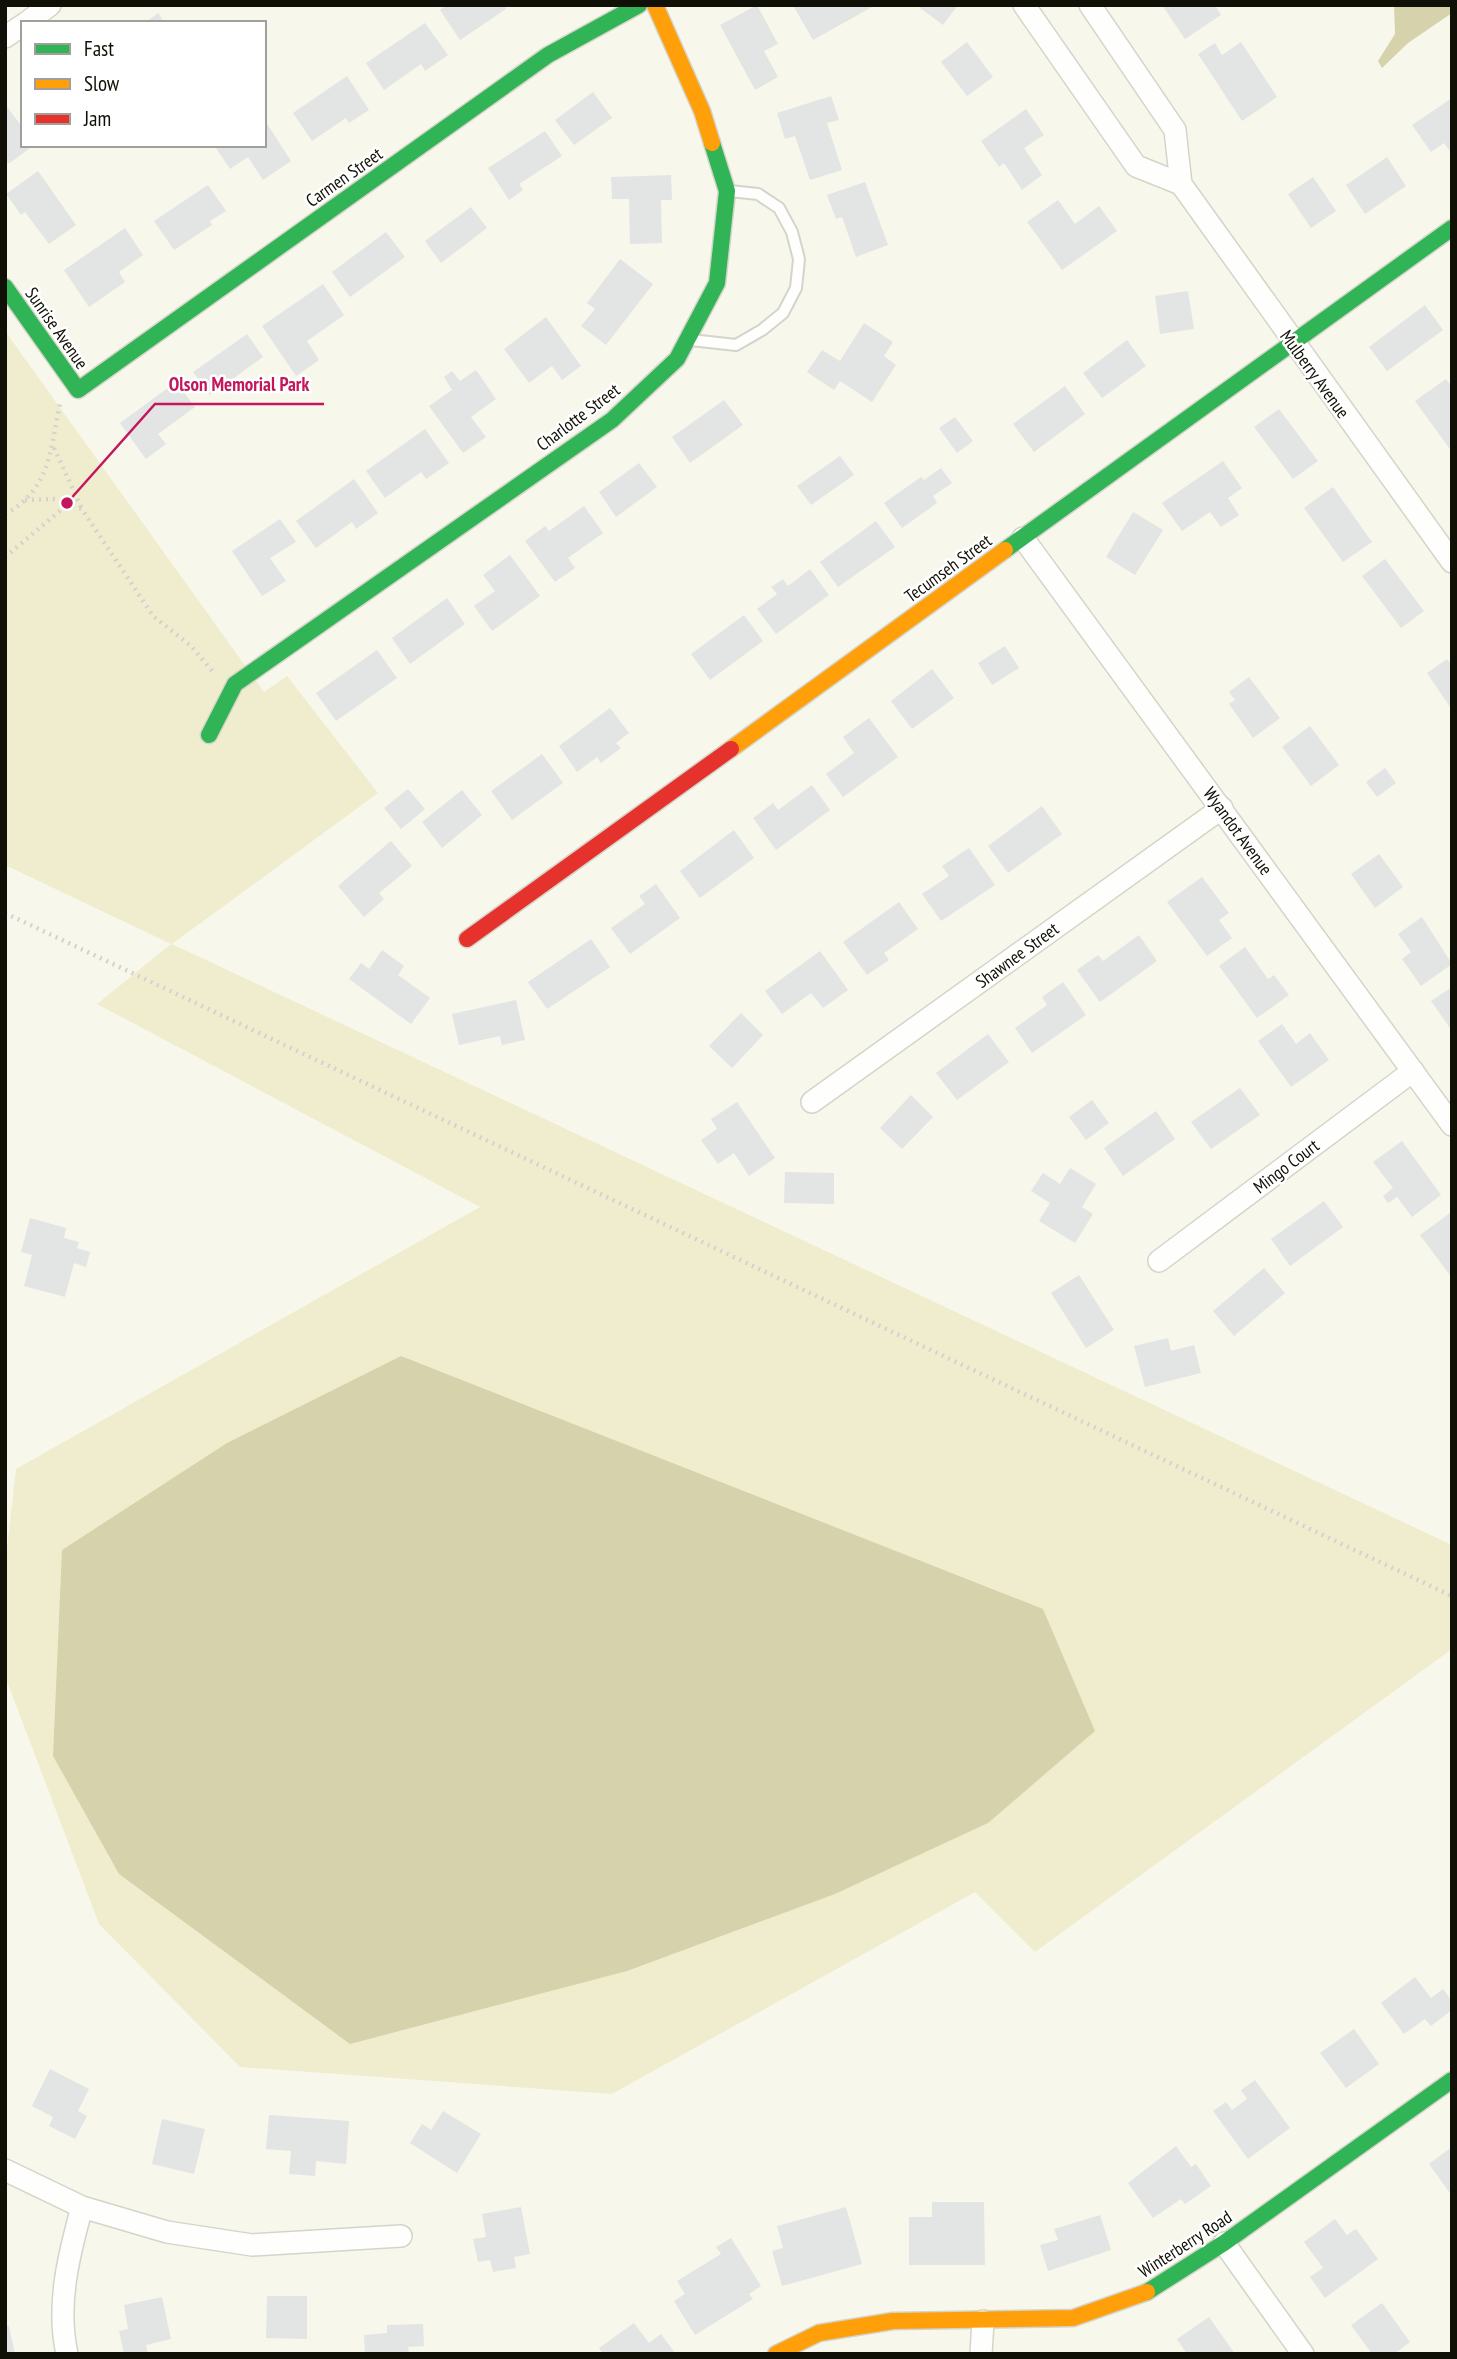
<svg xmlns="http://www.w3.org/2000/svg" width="1457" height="2359" font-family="'PT Sans Narrow',sans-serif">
	<rect width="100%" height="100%" fill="#f8f7eb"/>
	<polygon fill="#f0edce" points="5,331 264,692 287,676 378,793 172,944 1452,1545 1452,1649 1035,1952 975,1892 612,2094 240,2067 99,1924 5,1676 5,1566 16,1469 480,1207 97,1004 171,944 5,865"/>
	<g fill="#d6d2ab">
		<polygon points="1394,5 1452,5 1452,13 1408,43 1382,68 1378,61 1395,34"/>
		<polygon points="401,1356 1043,1609 1095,1731 988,1823 835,1894 627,1971 350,2044 119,1874 53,1756 62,1550 227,1443"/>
	</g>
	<g fill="#e2e5e4">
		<polygon points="447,5 504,5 506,9 460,40 440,10"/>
		<polygon points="757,5 778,44 764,51 778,77 755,90 720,25"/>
		<polygon points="797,5 871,5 872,7 813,40 794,7"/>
		<polygon points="916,5 958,5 943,25"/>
		<polygon points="1162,5 1215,5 1221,15 1185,39"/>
		<polygon points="158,13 165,23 145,23"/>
		<polygon points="425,23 448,55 425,71 421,64 384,90 366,63"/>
		<polygon points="967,42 993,77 967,96 941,62"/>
		<polygon points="1241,42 1277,97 1242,121 1198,54 1215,43 1222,55"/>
		<polygon points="347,76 369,110 349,123 346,118 312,141 293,113"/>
		<polygon points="593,92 612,118 574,145 555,120"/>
		<polygon points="831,96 839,120 827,123 842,170 810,180 795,136 785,139 777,113"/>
		<polygon points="1452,98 1452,154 1444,143 1431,152 1412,125"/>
		<polygon points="5,104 23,128 23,145 34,145 10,163 5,163"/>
		<polygon points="1026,109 1044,135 1024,148 1042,175 1022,190 1004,163 999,167 981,141"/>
		<polygon points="264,119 291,161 263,180 248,157 230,169 214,145 264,145"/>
		<polygon points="545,131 562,156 519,184 523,190 509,200 488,168"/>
		<polygon points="1387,157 1406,186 1365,214 1346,185"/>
		<polygon points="38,171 76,225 49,244 25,212 21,215 6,194"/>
		<polygon points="671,175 672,200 661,200 662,243 630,244 629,199 612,199 611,177"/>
		<polygon points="1313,177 1336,211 1311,228 1288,194"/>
		<polygon points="865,182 888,245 856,257 842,217 836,219 827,195"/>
		<polygon points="208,185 226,211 210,221 212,225 174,250 154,221"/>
		<polygon points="1058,200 1075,224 1099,206 1117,231 1062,270 1027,222"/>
		<polygon points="471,207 487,228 441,263 425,241"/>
		<polygon points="125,228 143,255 119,272 125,282 89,307 64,270"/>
		<polygon points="386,232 405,257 350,297 332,272"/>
		<polygon points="620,259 653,284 606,345 581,326 595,309 587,303"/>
		<polygon points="323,284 344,315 307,341 319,360 296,376 262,326"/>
		<polygon points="1188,291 1194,329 1160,334 1155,296"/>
		<polygon points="1425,305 1443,330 1387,371 1369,347"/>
		<polygon points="546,317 581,366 562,380 552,366 529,383 504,349"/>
		<polygon points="864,323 893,342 884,356 896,365 872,402 840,381 834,390 807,372 822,350 840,361"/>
		<polygon points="247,334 263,357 210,395 193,372"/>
		<polygon points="1127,340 1146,366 1102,398 1083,373"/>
		<polygon points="476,370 496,399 471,417 486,437 463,453 429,406 452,390 444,377 452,371 460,381"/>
		<polygon points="1446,379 1452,387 1452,452 1415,401"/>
		<polygon points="176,382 195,407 158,434 166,444 146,459 120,423"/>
		<polygon points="1065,386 1085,414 1034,452 1013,424"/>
		<polygon points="724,400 743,425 690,463 672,437"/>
		<polygon points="1279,409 1318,461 1293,479 1254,427"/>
		<polygon points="955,417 973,441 957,453 939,428"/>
		<polygon points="425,429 449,463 426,479 421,472 385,498 366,471"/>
		<polygon points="840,456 854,475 811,505 797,486"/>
		<polygon points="1223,461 1242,488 1228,498 1239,515 1221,527 1210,512 1182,531 1162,503"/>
		<polygon points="639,463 657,487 616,517 599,492"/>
		<polygon points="941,468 952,483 933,496 937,503 902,528 884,503 921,477 924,480"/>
		<polygon points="354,479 378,513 356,529 352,522 316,548 296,521"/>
		<polygon points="1333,487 1372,542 1343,562 1304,508"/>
		<polygon points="584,506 603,533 568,558 575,568 555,582 525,541 545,526 549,531"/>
		<polygon points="1133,512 1163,530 1135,575 1106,557"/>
		<polygon points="280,519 296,542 270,558 286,581 262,596 232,551"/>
		<polygon points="876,521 895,547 838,587 820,562"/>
		<polygon points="510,555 540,596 492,631 474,606 495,591 483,575"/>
		<polygon points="1385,559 1424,611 1401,628 1362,576"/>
		<polygon points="810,569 829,595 776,634 757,609 777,594 771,587 783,579 788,586"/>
		<polygon points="447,598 465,624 410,664 392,638"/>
		<polygon points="744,615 763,641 710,680 691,654"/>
		<polygon points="1005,646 1019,668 992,685 978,663"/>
		<polygon points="377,650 397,678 336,721 316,693"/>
		<polygon points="1447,659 1452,666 1452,710 1427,673"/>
		<polygon points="932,669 954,698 912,729 891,701"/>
		<polygon points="1249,677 1280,718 1253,738 1229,704 1235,700 1229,692"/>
		<polygon points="610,708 629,733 616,743 621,748 601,763 597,757 577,772 559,746"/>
		<polygon points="869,718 898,757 843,797 826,774 854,753 843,737"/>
		<polygon points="1310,726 1339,765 1311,786 1282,747"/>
		<polygon points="542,754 563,783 512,820 491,791"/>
		<polygon points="1385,768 1396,783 1377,797 1366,782"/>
		<polygon points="812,785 830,810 776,850 753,818 773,803 778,810"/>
		<polygon points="408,789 425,809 401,829 384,808"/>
		<polygon points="462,790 482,815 442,848 422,822"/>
		<polygon points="1042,806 1062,834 1008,873 988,846"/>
		<polygon points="734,830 754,858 700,898 680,871"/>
		<polygon points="391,841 412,866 379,893 384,899 364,917 338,886"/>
		<polygon points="969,848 995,885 941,921 922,894 949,876 942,866"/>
		<polygon points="1379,854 1403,887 1375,908 1351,874"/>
		<polygon points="1202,877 1229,913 1219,920 1232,938 1207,956 1167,902"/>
		<polygon points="656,884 680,918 630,954 611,928 645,904 639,896"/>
		<polygon points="899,902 918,929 884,953 889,960 867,975 843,942"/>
		<polygon points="1422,917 1452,964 1421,986 1402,959 1411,952 1398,934"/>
		<polygon points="1139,935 1157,961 1100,1002 1077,970 1098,955 1103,961"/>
		<polygon points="591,939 610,967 547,1009 528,982"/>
		<polygon points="1245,947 1268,979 1274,975 1289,995 1257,1018 1219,966"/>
		<polygon points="382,950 404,966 398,975 430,998 411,1024 349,979 361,963 369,969"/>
		<polygon points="820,951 848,990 823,1008 811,993 782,1014 765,991"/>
		<polygon points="1063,982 1086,1015 1032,1053 1015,1028 1047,1005 1042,997"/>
		<polygon points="1452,987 1452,1031 1431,1001"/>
		<polygon points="516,1000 525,1040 502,1045 500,1036 459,1045 452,1014"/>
		<polygon points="741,1013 763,1035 732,1068 709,1046"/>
		<polygon points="1282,1024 1296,1044 1310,1033 1329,1060 1291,1087 1258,1041"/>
		<polygon points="988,1034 1009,1062 957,1100 936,1073"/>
		<polygon points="1240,1088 1260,1115 1211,1149 1191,1122"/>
		<polygon points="911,1095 933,1117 902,1149 880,1128"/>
		<polygon points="1092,1100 1109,1123 1086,1140 1069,1117"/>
		<polygon points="737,1102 775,1158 749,1176 734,1153 718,1164 701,1140 717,1129 711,1119"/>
		<polygon points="1156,1111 1175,1139 1123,1176 1104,1148"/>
		<polygon points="1402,1141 1441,1195 1412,1217 1397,1197 1388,1203 1383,1196 1393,1188 1373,1162"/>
		<polygon points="1070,1168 1096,1184 1082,1207 1093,1214 1075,1243 1039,1221 1050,1203 1031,1191 1043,1173 1060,1184"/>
		<polygon points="785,1172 834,1173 834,1204 784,1203"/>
		<polygon points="1324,1201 1343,1227 1290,1266 1271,1239"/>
		<polygon points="1450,1213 1452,1215 1452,1278 1420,1235"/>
		<polygon points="30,1218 66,1228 64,1238 79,1242 77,1248 90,1252 86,1267 74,1263 65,1297 24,1286 32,1255 21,1252"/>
		<polygon points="1264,1268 1285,1293 1234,1336 1213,1311"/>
		<polygon points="1079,1275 1114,1330 1086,1348 1051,1293"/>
		<polygon points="1168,1338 1171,1351 1194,1345 1201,1373 1145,1387 1134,1346"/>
		<polygon points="1415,1977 1431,1998 1443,1989 1452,2001 1452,2010 1431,2026 1425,2019 1404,2034 1381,2003"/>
		<polygon points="1354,2029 1379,2064 1346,2088 1320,2053"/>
		<polygon points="50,2069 89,2089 78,2111 87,2116 75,2139 49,2126 53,2117 32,2106"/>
		<polygon points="1255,2080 1290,2128 1248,2159 1213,2111 1226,2102 1232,2110 1247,2099 1241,2090"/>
		<polygon points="443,2111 481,2134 457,2173 410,2143 422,2124 431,2130"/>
		<polygon points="269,2115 349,2121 346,2164 316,2161 315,2176 289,2174 291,2151 266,2149"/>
		<polygon points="162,2119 205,2129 194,2174 152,2164"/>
		<polygon points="1176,2146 1191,2167 1196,2164 1211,2186 1185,2204 1181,2199 1153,2218 1128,2183"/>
		<polygon points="1452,2147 1452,2196 1429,2164"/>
		<polygon points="932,2202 984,2202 985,2265 909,2265 909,2217 932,2217"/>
		<polygon points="521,2207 530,2254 514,2257 516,2268 493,2272 490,2260 478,2262 473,2239 486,2237 482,2214"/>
		<polygon points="846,2207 862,2264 782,2286 772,2251 783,2248 777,2226"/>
		<polygon points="1100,2215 1111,2250 1048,2271 1040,2245 1058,2240 1054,2229"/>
		<polygon points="1335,2219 1347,2235 1356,2229 1378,2259 1325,2298 1310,2277 1323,2268 1304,2242"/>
		<polygon points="731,2238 761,2286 749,2294 753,2299 695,2335 674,2301 685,2294 677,2281 721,2254 716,2247"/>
		<polygon points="267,2296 307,2296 307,2339 266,2338"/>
		<polygon points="162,2297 171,2339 146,2345 148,2354 124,2354 119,2331 128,2329 124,2305"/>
		<polygon points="1382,2303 1410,2342 1394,2354 1372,2354 1351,2325"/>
		<polygon points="1209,2317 1235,2354 1187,2354 1177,2339"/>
		<polygon points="634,2323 649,2343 661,2334 675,2353 603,2354 599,2348"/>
		<polygon points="423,2324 424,2346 408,2347 409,2354 365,2354 364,2335 387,2333 387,2325"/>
		<polygon points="9,2326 15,2354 5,2354 5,2327"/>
	</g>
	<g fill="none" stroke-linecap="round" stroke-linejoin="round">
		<defs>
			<polyline id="lane" points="691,340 736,345 762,330 783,313 796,288 799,259 792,232 779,208 758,194 730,191"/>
			<g id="street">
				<polyline points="1024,5 1136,166 1181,184"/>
				<polyline points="1090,5 1175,130 1181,184 1452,562"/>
				<polyline points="26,23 50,5"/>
				<polyline points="5,37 23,25"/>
				<polyline points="1023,538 1452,1125"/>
				<polyline points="812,1102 1222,808"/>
				<polyline points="1159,1261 1413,1071"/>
				<polyline points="5,2170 82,2207 167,2232 252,2245 401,2236"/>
				<polyline points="1224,2243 1303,2354"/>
				<path d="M 67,2354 C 56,2305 69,2254 82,2207"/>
				<polyline points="981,2354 983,2321"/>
			</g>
			<g id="fast">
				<polyline points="5,287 78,390 548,55 639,5"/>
				<polyline points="1005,550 1452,228"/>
				<polyline points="209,735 235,684 612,420 677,359 717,283 727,191 712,143"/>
				<polyline points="1147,2292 1224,2243 1452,2080"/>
			</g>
			<g id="slow">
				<polyline points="655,5 702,111 712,143"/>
				<polyline points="731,749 1005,550"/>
				<polyline points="776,2354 819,2333 893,2321 1073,2318 1147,2292"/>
			</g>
			<polyline id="jam" points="467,939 731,749"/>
		</defs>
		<use href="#lane" stroke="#d5d4ca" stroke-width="14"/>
		<use href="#street" stroke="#d5d4ca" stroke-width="24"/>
		<use href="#fast" stroke="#d5d4ca" stroke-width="19"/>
		<use href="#slow" stroke="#d5d4ca" stroke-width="19"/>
		<use href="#jam" stroke="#d5d4ca" stroke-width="19"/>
		<g stroke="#d3d2cf" stroke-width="4.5" stroke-dasharray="2 5" stroke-linecap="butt">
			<polyline points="54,448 82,509"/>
			<polyline points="25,500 53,499 82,509 153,616 191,646 214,673"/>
			<path d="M 5,514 C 51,490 50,448 60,404"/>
			<polyline points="5,557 68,504"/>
			<polyline points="5,913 1452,1596"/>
		</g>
		<use href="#lane" stroke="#fefefc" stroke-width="10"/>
		<use href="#street" stroke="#fefefc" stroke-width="21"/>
		<use href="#fast" stroke="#30b455" stroke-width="16"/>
		<use href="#slow" stroke="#ff9f0a" stroke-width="16"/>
		<use href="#jam" stroke="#e5322d" stroke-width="16"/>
	</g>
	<g text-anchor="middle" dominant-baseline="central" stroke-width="5" stroke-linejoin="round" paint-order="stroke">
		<g font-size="18" fill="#111006" stroke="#fff">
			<text transform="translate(344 177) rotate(-35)">Carmen Street</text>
			<text transform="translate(57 328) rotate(55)">Sunrise Avenue</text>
			<text transform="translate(1315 374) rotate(54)">Mulberry Avenue</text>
			<text transform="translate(578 417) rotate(-37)">Charlotte Street</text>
			<text transform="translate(948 568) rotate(-36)">Tecumseh Street</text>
			<text transform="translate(1238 831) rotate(54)">Wyandot Avenue</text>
			<text transform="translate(1017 955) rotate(-36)">Shawnee Street</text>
			<text transform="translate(1286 1166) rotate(-37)">Mingo Court</text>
			<text transform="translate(1185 2244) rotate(-33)">Winterberry Road</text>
		</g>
	</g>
	<path fill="none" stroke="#c2185b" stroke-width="2.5" d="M67 503L155 404H324"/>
	<circle fill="#c2185b" stroke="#fff" stroke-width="2.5" cx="67" cy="503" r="7"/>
	<g font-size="19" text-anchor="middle" font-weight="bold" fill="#c2185b" stroke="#fff" stroke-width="5" stroke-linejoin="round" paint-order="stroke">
		<text x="239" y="391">Olson Memorial Park</text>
	</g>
	<rect width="1457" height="2359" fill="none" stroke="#111006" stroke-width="14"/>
	<rect x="21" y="21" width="245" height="126" fill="#ffffff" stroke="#a09f9b" stroke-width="2"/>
	<rect x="35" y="44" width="35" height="10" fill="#30b455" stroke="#a09f9b" stroke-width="2"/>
	<text x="84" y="56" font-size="21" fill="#111006">Fast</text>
	<rect x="35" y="79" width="35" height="10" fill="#ff9f0a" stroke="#a09f9b" stroke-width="2"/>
	<text x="84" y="91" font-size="21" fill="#111006">Slow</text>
	<rect x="35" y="114" width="35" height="10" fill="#e5322d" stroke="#a09f9b" stroke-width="2"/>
	<text x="84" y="126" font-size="21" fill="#111006">Jam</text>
</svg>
